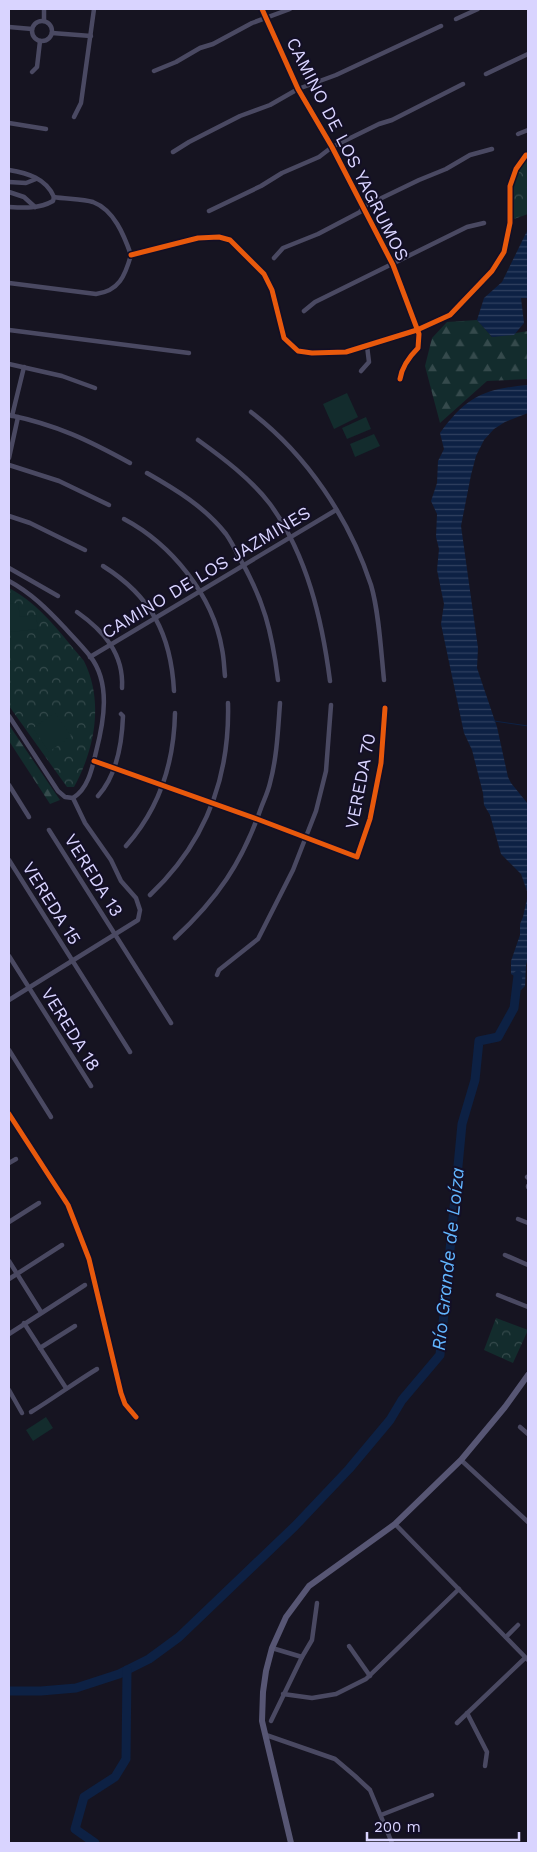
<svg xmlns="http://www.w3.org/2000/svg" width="537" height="1852" font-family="'Work Sans',sans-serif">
	<defs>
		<pattern id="forest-firs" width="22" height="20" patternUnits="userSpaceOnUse" patternTransform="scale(1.25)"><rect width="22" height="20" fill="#132c2d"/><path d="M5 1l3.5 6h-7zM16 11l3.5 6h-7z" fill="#354a4c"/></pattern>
		<pattern id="park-crowns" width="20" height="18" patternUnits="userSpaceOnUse" patternTransform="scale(1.25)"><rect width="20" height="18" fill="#132c2d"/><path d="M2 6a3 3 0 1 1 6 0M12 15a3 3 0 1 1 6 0" fill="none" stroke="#354a4c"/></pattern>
		<pattern id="water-rules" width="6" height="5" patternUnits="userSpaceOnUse" patternTransform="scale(1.25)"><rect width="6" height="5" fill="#0d2144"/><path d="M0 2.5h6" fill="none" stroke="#304060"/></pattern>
	</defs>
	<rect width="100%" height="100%" fill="#161421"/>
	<g fill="url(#forest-firs)">
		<polygon points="477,320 492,337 528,331 528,379 487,381 440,423 425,366 432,338 447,322"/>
		<polygon points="9,725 60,800 50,804 9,741"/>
	</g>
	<g fill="url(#park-crowns)">
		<path d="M 528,158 L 528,214 L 514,219 C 512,194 505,176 528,158 Z"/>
		<path d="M 9,588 C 40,604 62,635 84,661 C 104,701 95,749 74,787 L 67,787 L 9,706 Z"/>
		<polygon points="496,1318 528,1330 513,1363 484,1350"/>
	</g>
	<g fill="#132c2d">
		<polygon points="347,393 358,417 334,429 323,404"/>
		<polygon points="366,417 371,429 347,439 342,428"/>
		<polygon points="374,434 380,446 355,457 350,444"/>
		<polygon points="18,603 20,617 36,615 38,629 10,632 9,604"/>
		<polygon points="55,713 71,736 49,752 33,728"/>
		<polygon points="46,1417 53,1428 33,1441 26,1430"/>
	</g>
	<g fill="url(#water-rules)">
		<polygon points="528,229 528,298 521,298 524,323 514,335 492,337 477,320 484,298 502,282"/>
		<path d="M 528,385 L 528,413 L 505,422 L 494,429 L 484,440 L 476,456 L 471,475 L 461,526 L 478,648 L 477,668 L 497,727 L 508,777 L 511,783 L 528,804 L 528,958 L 526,965 L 525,986 L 521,990 L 516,989 L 516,977 L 511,974 L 511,961 L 520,935 L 520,924 L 523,917 L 528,894 L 521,874 L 501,854 L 490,815 L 484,805 L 483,793 L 472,750 L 464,733 L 441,624 L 444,604 L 437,570 L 439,549 L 436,537 L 437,514 L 431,501 L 437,483 L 438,461 L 444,449 L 440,433 C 467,396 484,389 528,385 Z"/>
	</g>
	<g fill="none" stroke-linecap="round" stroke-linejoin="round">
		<polyline stroke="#0d2144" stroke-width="1" points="494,721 528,726"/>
		<g stroke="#0d2144" stroke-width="9">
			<polyline points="9,1691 41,1691 76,1688 119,1674 149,1659 179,1637 295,1526 349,1469 390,1420 402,1400 440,1355 462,1124 475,1080 479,1041 498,1037 514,1008 518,975"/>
			<polyline points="95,1843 75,1829 84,1797 115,1777 126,1759 127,1670"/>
		</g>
		<g stroke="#4a4962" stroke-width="4.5">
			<path d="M 262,9 L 298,89 L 332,147 L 393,265 L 419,334 L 418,348 C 409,357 402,366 400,379"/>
			<polyline points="456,19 478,9"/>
			<polyline points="44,21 44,9"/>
			<circle cx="42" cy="31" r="10"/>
			<polyline points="9,27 32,29"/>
			<polyline points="52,33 91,36"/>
			<polyline points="154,71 176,62 200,48 213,44 252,23 290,9"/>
			<polyline points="32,72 37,67 40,41"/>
			<polyline points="486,74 528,54"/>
			<polyline points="74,117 81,103 94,9"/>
			<polyline points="9,123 46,129"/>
			<polyline points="518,134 528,130"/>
			<polyline points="173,152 189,142 240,116 270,105 298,89 336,75 441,26"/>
			<path d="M 9,170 C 27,173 46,178 54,197"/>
			<polyline points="9,182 26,183 36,179"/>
			<polyline points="9,192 24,197 35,207"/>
			<path d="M 54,197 C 65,199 83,199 93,202 C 114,210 124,235 131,255"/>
			<path d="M 9,207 C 24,208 39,209 53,201 L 54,197"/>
			<polyline points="209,211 261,186 282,173 319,157 332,147 379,124 392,120 463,84"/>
			<polyline points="131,255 198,238 219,237 230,240 264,274 272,290 284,338 298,351 312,353 346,352 417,330 450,315 492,271 504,252 510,223 510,186 516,169 526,155 528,155"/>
			<polyline points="274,258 283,248 318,234 360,212 363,207 419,180 446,169 470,155 492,149"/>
			<path d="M 9,283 L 96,294 C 119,291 125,276 131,255"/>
			<polyline points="304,311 315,302 467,227 484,223"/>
			<polyline points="9,330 189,353"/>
			<polyline points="9,364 62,376 95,388"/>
			<polyline points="361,371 369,362 367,346"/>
			<path d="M 251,412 C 307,455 349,518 371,585 C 379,612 381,651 384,680"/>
			<path d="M 9,415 C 57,425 88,440 130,463"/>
			<polyline points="12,416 24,367"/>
			<path d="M 198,440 C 223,458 251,479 270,504 C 307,555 322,619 330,681"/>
			<polyline points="9,458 18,417"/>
			<polyline points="9,465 59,481 109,505"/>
			<path d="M 147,473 C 175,489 205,507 226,534 C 231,541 235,549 239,557 C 264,600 272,632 278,680"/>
			<polyline points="9,516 30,523 85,550"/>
			<path d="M 124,519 C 171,544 213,595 222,649 C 224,658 224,667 225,676"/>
			<path d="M 103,566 C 151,596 171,634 174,691"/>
			<polyline points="9,568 58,596"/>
			<path d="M 9,581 C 31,593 47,609 64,627 C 73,637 82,646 90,656 C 111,683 104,721 96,752 C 92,769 88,789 73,798 L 65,797 L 58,791 L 9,716"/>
			<path d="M 77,612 C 104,631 124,654 122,688"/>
			<polyline points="90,657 336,510"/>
			<polyline points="94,761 257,819 357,857 370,819 381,763 385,708"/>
			<polyline points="9,785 29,817"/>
			<path d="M 98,796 C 117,775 122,744 123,716 L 121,714"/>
			<polyline points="49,830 171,1023"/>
			<path d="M 126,846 C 159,809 174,763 175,713"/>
			<polyline points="9,860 130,1052"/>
			<path d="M 150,895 C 205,843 230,778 228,703"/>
			<path d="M 175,938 C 217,899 242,863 261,808 C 264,800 268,792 270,783 C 277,757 278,730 280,703"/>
			<polyline points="9,956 91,1086"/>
			<polyline points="217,975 219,970 258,939 293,870 316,811 326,771 331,705"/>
			<polyline points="9,1000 138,920 140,910 136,898 121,881 111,860 85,823 73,798"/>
			<polyline points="9,1050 51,1117"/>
			<polyline points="9,1114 68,1205 89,1259 121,1393 125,1404 136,1417"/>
			<polyline points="9,1163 16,1159"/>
			<polyline points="527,1177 528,1178"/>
			<polyline points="528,1187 528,1186"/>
			<polyline points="518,1219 528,1223"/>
			<polyline points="9,1222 39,1203"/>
			<polyline points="505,1255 528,1265"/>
			<polyline points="9,1261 41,1312"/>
			<polyline points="9,1279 62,1245"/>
			<polyline points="498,1295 528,1307"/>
			<polyline points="24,1323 66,1388"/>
			<polyline points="9,1334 85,1285"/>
			<polyline points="40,1348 75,1326"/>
			<polyline points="9,1390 22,1413"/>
			<path d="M 31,1412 C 54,1398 74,1383 97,1369"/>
			<polyline points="520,1427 528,1434"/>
			<polyline points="461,1460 528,1522"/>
			<polyline points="395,1524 528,1660"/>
			<polyline points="506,1637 518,1625"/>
			<polyline points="349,1646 370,1676"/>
			<polyline points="272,1648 302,1657"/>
			<polyline points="283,1694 312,1698 336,1694 366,1679 459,1589"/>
			<polyline points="467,1713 487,1752 485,1766"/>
			<polyline points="271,1721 302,1657 312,1640 317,1603"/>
			<polyline points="457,1723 525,1658"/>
			<polyline points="266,1735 335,1759 355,1776 370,1790 392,1843"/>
			<polyline points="381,1815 432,1795"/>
		</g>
		<polyline stroke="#575674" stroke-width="6" points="291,1843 262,1721 263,1692 266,1671 272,1648 286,1617 309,1586 395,1524 461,1460 505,1407 528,1375"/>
		<defs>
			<g id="cycleway">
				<path d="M 262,9 L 298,89 L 332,147 L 393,265 L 419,334 L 418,348 C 409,357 402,366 400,379"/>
				<polyline points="131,255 198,238 219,237 230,240 264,274 272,290 284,338 298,351 312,353 346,352 417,330 450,315 492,271 504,252 510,223 510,186 516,169 526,155 528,155"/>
				<polyline points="94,761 257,819 357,857 370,819 381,763 385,708"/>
				<polyline points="9,1114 68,1205 89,1259 121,1393 125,1404 136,1417"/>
			</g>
		</defs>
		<use href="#cycleway" stroke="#130f26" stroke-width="8"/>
		<use href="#cycleway" stroke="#e8590c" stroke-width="5"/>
	</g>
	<g text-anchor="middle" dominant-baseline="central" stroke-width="4" stroke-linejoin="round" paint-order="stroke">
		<g font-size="18" fill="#d9d4ff" stroke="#130f26">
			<text transform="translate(348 149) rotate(63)">CAMINO DE LOS YAGRUMOS</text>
			<text transform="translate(206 572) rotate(-31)">CAMINO DE LOS JAZMINES</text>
			<text transform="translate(360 781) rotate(-79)">VEREDA 70</text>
			<text transform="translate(94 875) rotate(58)">VEREDA 13</text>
			<text transform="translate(52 903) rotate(58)">VEREDA 15</text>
			<text transform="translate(71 1029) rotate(58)">VEREDA 18</text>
		</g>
		<g font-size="19" font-style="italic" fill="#62b6ff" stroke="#130f26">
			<text transform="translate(448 1259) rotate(-84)">Río Grande de Loíza</text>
		</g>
	</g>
	<rect width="537" height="1852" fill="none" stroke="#d9d4ff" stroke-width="20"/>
	<path d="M367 1832v8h152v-8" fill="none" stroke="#d9d4ff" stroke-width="2.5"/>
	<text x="374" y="1832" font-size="15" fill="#d9d4ff" stroke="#130f26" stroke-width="4" paint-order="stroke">200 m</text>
</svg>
